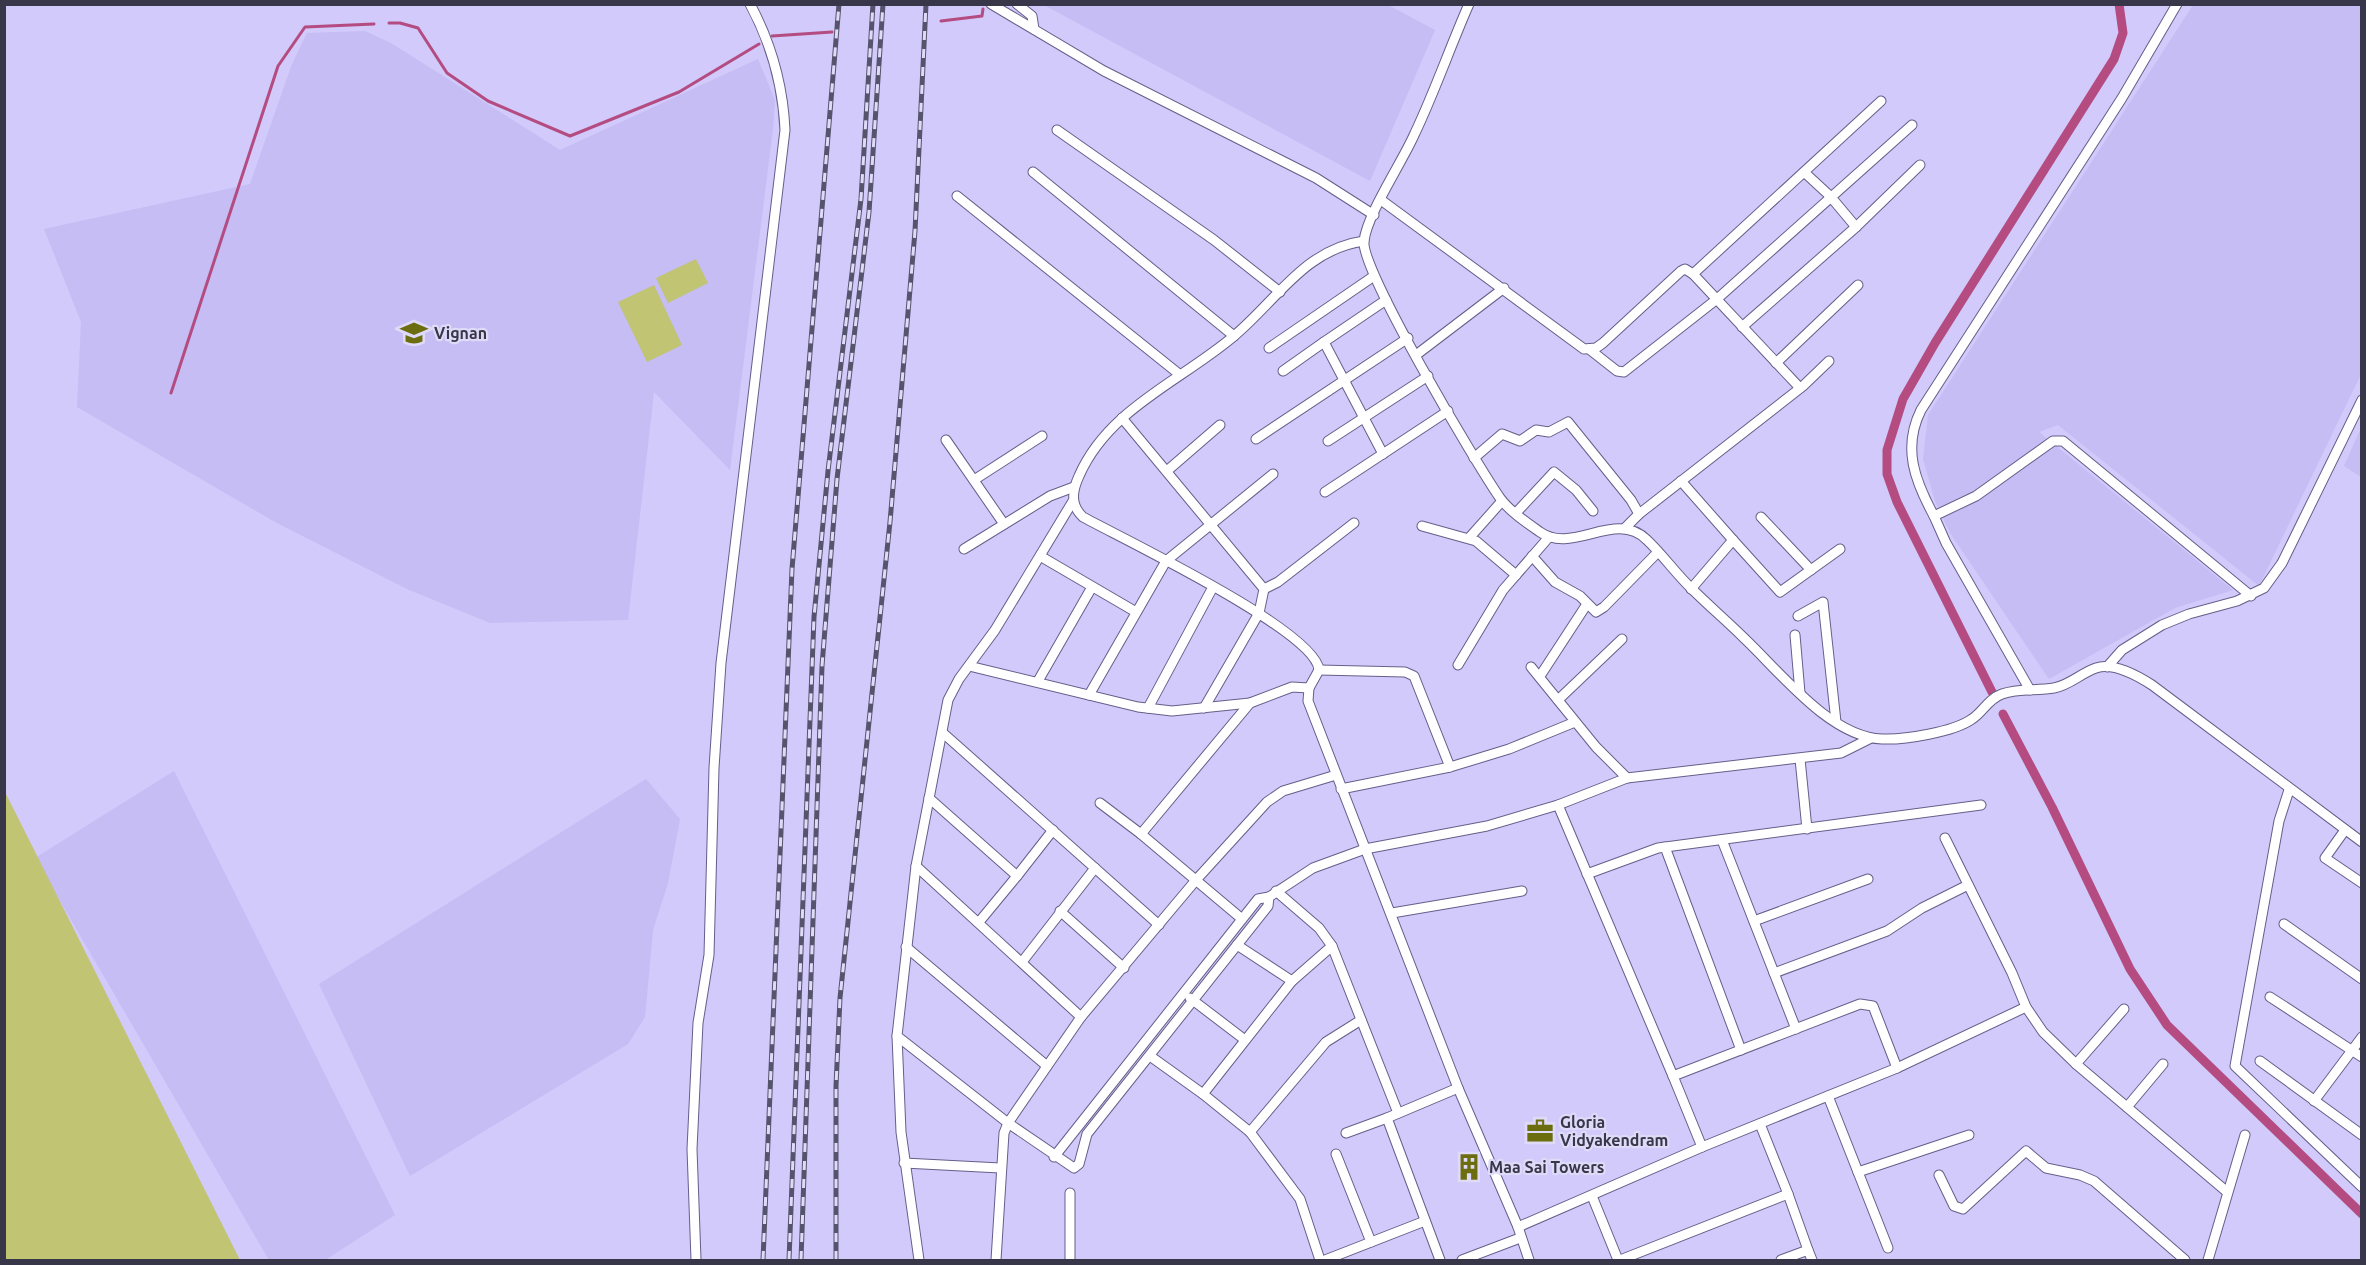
<svg xmlns="http://www.w3.org/2000/svg" width="2366" height="1265" font-family="Ubuntu,sans-serif">
	<rect width="100%" height="100%" fill="#d1cafb"/>
	<g fill="#c5bdf4">
		<polygon points="1044,5 1388,5 1435,30 1370,181"/>
		<polygon points="2193,5 2361,5 2361,374 2259,586 2058,425 2039,432 2233,590 2175,608 2049,679 1950,533 1935,501 1923,459 1928,415"/>
		<polygon points="365,31 391,43 560,150 758,59 775,100 773,129 730,470 654,392 628,620 490,623 407,589 275,522 77,407 81,322 44,229 250,184 292,64 307,33"/>
		<polygon points="2361,428 2362,477 2361,477 2344,466"/>
		<polygon points="174,771 395,1215 325,1260 269,1260 35,858"/>
		<polygon points="646,779 680,819 668,883 653,930 645,1017 628,1044 410,1176 319,984"/>
	</g>
	<g fill="#c0c473">
		<polygon points="696,259 708,283 668,303 656,278"/>
		<polygon points="654,285 682,345 647,362 618,302"/>
		<polygon points="4,792 5,792 240,1260 5,1260"/>
	</g>
	<g fill="none" stroke-linecap="round" stroke-linejoin="round">
		<g stroke="#b44c81" stroke-width="3">
			<polyline points="941,21 982,16 983,9"/>
			<polyline points="389,23 400,23 418,28 447,73 488,101 570,136 679,92 759,44"/>
			<polyline points="772,36 832,32"/>
			<polyline points="171,393 278,66 305,27 374,24"/>
		</g>
		<g stroke="#b44c81" stroke-width="9">
			<polyline points="1992,692 1897,502 1887,474 1887,450 1903,399 1935,343 2114,59 2123,33 2119,4"/>
			<polyline points="2003,714 2052,807 2130,969 2167,1025 2362,1214"/>
		</g>
		<defs>
			<g id="minor">
				<polyline points="991,4 1104,71 1316,178 1374,215"/>
				<polyline points="1017,4 1032,16 1034,29"/>
				<path d="M 1469,4 C 1450,47 1435,91 1415,133 C 1403,161 1367,214 1364,241 C 1360,269 1477,465 1500,498 C 1509,511 1527,523 1540,532 C 1572,555 1616,509 1647,540 C 1663,555 1676,574 1692,589 C 1709,606 1728,622 1745,639 C 1780,672 1830,737 1882,739 C 1904,740 1954,732 1972,719 C 1983,712 1988,699 2002,694 C 2018,688 2037,691 2054,688 C 2070,685 2081,673 2096,668 C 2113,662 2138,676 2152,685 L 2362,842"/>
				<path d="M 2177,4 L 2122,98 L 1921,410 C 1902,448 1915,481 1934,516 L 1976,496 L 2053,441 L 2063,441 L 2251,596"/>
				<polyline points="1057,130 1214,240 1280,292"/>
				<polyline points="1033,172 1234,336"/>
				<polyline points="1804,172 1830,196 1856,227"/>
				<polyline points="957,196 1179,374"/>
				<polyline points="1381,200 1584,349 1596,348 1603,343 1681,271 1685,269 1693,274"/>
				<path d="M 1364,241 C 1305,249 1277,300 1234,336 C 1181,381 1108,409 1079,476 C 1072,491 1070,505 1083,517 C 1123,539 1316,631 1319,670 L 1309,688 L 1308,701 L 1458,1088 L 1518,1227 L 1529,1260"/>
				<polyline points="1742,327 1856,227 1920,165"/>
				<polyline points="1269,348 1374,276"/>
				<polyline points="1589,349 1617,371 1624,372 1717,299 1912,125"/>
				<polyline points="1416,355 1504,288"/>
				<polyline points="1776,363 1858,285"/>
				<polyline points="1283,371 1324,342"/>
				<polyline points="1800,388 1693,274 1881,101"/>
				<polyline points="1122,418 1264,589 1259,613 1204,708"/>
				<polyline points="1256,439 1408,338"/>
				<polyline points="946,440 1004,524"/>
				<polyline points="1328,441 1428,376"/>
				<polyline points="1383,454 1324,342 1386,300"/>
				<polyline points="1474,458 1502,434 1520,441 1536,430 1549,432 1568,422 1631,500 1639,514"/>
				<polyline points="1168,470 1220,425"/>
				<polyline points="974,480 1042,436"/>
				<polyline points="1681,481 1733,540"/>
				<polyline points="1325,492 1448,411"/>
				<polyline points="1073,501 995,630 959,679 948,700 916,866 897,1036 1008,1123 1074,1168 1079,1164 1087,1134 1268,906 1269,897 1313,868 1365,849 1487,826 1558,805 1627,778 1841,753 1871,738"/>
				<polyline points="1516,513 1554,472 1576,490 1593,511"/>
				<polyline points="1934,516 1946,543 2030,690"/>
				<polyline points="1761,517 1811,570"/>
				<polyline points="1422,526 1476,541 1516,575"/>
				<polyline points="1625,528 1639,514 1803,386 1829,361"/>
				<polyline points="1470,537 1502,501"/>
				<polyline points="964,549 1050,496 1074,487"/>
				<polyline points="1040,556 1136,612"/>
				<polyline points="1532,556 1555,582 1580,596 1596,612 1604,607 1658,552"/>
				<polyline points="1264,589 1278,582 1354,523"/>
				<polyline points="1691,589 1733,540 1780,592 1840,549"/>
				<polyline points="1798,616 1823,602 1836,722"/>
				<polyline points="1795,635 1800,693"/>
				<polyline points="1458,665 1503,590 1549,537"/>
				<polyline points="969,666 1138,707 1172,711 1250,703 1292,687 1309,688"/>
				<polyline points="1531,667 1596,747 1627,778"/>
				<polyline points="2107,667 2122,650 2162,625 2189,614 2237,601 2264,588 2282,563 2362,400"/>
				<polyline points="1319,670 1405,672 1414,676 1450,767"/>
				<polyline points="1540,676 1587,604"/>
				<polyline points="1038,681 1092,587"/>
				<polyline points="1089,695 1166,561 1273,474"/>
				<polyline points="1558,700 1622,639"/>
				<polyline points="1148,708 1213,587"/>
				<polyline points="943,733 1159,925"/>
				<polyline points="1800,759 1807,829"/>
				<polyline points="1341,789 1450,767 1509,749 1575,722"/>
				<polyline points="2289,790 2279,821 2235,1066 2362,1187"/>
				<polyline points="929,798 1017,876 979,922"/>
				<polyline points="1100,803 1141,834"/>
				<polyline points="1558,805 1673,1076 1860,1004 1873,1006 1897,1068 2026,1007"/>
				<polyline points="2345,830 2325,858 2362,883"/>
				<polyline points="1945,838 2012,973 2026,1007 2043,1032 2076,1064 2226,1191"/>
				<polyline points="1722,840 1796,1029"/>
				<polyline points="1665,847 1741,1050"/>
				<polyline points="916,866 1081,1017"/>
				<polyline points="1587,874 1658,848 1981,805"/>
				<polyline points="1017,876 1053,830"/>
				<polyline points="1276,891 1319,928 1332,946 1398,1113"/>
				<polyline points="1060,911 1124,968"/>
				<polyline points="1392,913 1522,891"/>
				<polyline points="1242,919 1141,834 1250,703"/>
				<polyline points="1754,921 1868,879"/>
				<polyline points="2284,924 2362,979"/>
				<polyline points="1237,945 1292,981"/>
				<polyline points="906,947 1047,1066"/>
				<polyline points="1022,962 1095,868"/>
				<polyline points="1774,973 1887,931 1922,908 1968,885"/>
				<polyline points="2270,997 2362,1057"/>
				<polyline points="1190,998 1245,1040"/>
				<polyline points="897,1036 901,1132 919,1260"/>
				<polyline points="1150,1056 1203,1094 1250,1132 1326,1042 1361,1020"/>
				<polyline points="2260,1061 2362,1135"/>
				<polyline points="2076,1064 2124,1009"/>
				<polyline points="1673,1076 1702,1147 1897,1068"/>
				<polyline points="1203,1094 1292,981 1332,946"/>
				<polyline points="1828,1096 1888,1248"/>
				<polyline points="2314,1101 2362,1037"/>
				<polyline points="2127,1107 2163,1064"/>
				<polyline points="1760,1124 1788,1194"/>
				<polyline points="1250,1132 1300,1199 1320,1260"/>
				<polyline points="1346,1133 1387,1118"/>
				<polyline points="1336,1154 1371,1242"/>
				<polyline points="1054,1157 1258,899 1269,897"/>
				<polyline points="904,1163 1000,1168"/>
				<polyline points="1858,1172 1969,1135"/>
				<polyline points="1939,1175 1954,1206 1963,1209 2026,1151 2046,1168 2080,1175 2094,1181 2185,1260"/>
				<polyline points="1592,1196 1618,1260"/>
				<polyline points="1518,1227 1702,1147"/>
				<path d="M 696,1260 L 692,1149 L 698,1023 L 709,955 L 714,768 L 721,663 L 785,130 C 783,87 771,43 750,4"/>
				<polyline points="996,1260 1004,1133 1008,1123 1081,1017 1196,880 1267,802 1283,791 1336,775"/>
				<polyline points="1070,1260 1070,1193"/>
				<polyline points="1325,1260 1425,1221"/>
				<polyline points="1440,1260 1387,1118 1458,1088"/>
				<polyline points="1462,1260 1520,1238"/>
				<polyline points="1620,1260 1788,1194 1808,1250"/>
				<polyline points="1781,1260 1808,1250 1812,1260"/>
				<polyline points="2208,1260 2245,1135"/>
			</g>
		</defs>
		<use href="#minor" stroke="#655f89" stroke-width="11"/>
		<use href="#minor" stroke="#fff" stroke-width="9"/>
		<defs>
			<g id="rail">
				<polyline points="763,1260 792,569 839,4"/>
				<polyline points="789,1260 814,617 828,471 861,199 873,4"/>
				<polyline points="801,1260 822,666 837,479 869,212 883,4"/>
				<polyline points="836,1260 836,1086 840,998 890,522 915,231 926,4"/>
			</g>
		</defs>
		<use href="#rail" stroke="#56536c" stroke-width="5"/>
		<use href="#rail" stroke="#dedaf8" stroke-width="3" stroke-dasharray="9" stroke-linecap="butt"/>
	</g>
	<defs>
		<symbol id="university-bare" viewBox="-9 -9 18 18"><path d="M0-5L7-2L0 1L-7-2ZM-4 1L0 2.5L4 1V4Q0 6-4 4Z" fill="#6b6d0f" stroke="#dedaf8" stroke-width="2.5" paint-order="stroke"/></symbol>
		<symbol id="office-bare" viewBox="-9 -9 18 18"><path d="M-6-3h4V-5.5h4V-3h4V5H-6ZM-1-4.5V-3h2v-1.5ZM-6 0V1H6V0Z" fill="#6b6d0f" stroke="#dedaf8" stroke-width="2.5" paint-order="stroke"/></symbol>
		<symbol id="building-bare" viewBox="-9 -9 18 18"><path d="M-4-6H4V6H1V3H-1V6H-4ZM-2.5-4.3h1.7v1.8h-1.7ZM.8-4.3h1.7v1.8H.8ZM-2.5-1h1.7V.8h-1.7ZM.8-1h1.7V.8H.8Z" fill="#6b6d0f" stroke="#dedaf8" stroke-width="2.5" paint-order="stroke"/></symbol>
	</defs>
	<g fill-rule="evenodd">
		<use href="#university-bare" x="395" y="314" width="38" height="38"/>
		<use href="#office-bare" x="1521" y="1112" width="38" height="38"/>
		<use href="#building-bare" x="1450" y="1148" width="38" height="38"/>
	</g>
	<g text-anchor="middle" dominant-baseline="central" stroke-width="4.5" stroke-linejoin="round" paint-order="stroke">
		<g font-size="16" font-weight="bold" fill="#383649" stroke="#dedaf8" text-anchor="start">
			<text x="434" y="333">Vignan</text>
			<text x="1560" y="1122">Gloria<tspan x="1560" dy="18">Vidyakendram</tspan></text>
			<text x="1489" y="1167">Maa Sai Towers</text>
		</g>
	</g>
	<rect width="2366" height="1265" fill="none" stroke="#383649" stroke-width="12"/>
</svg>
